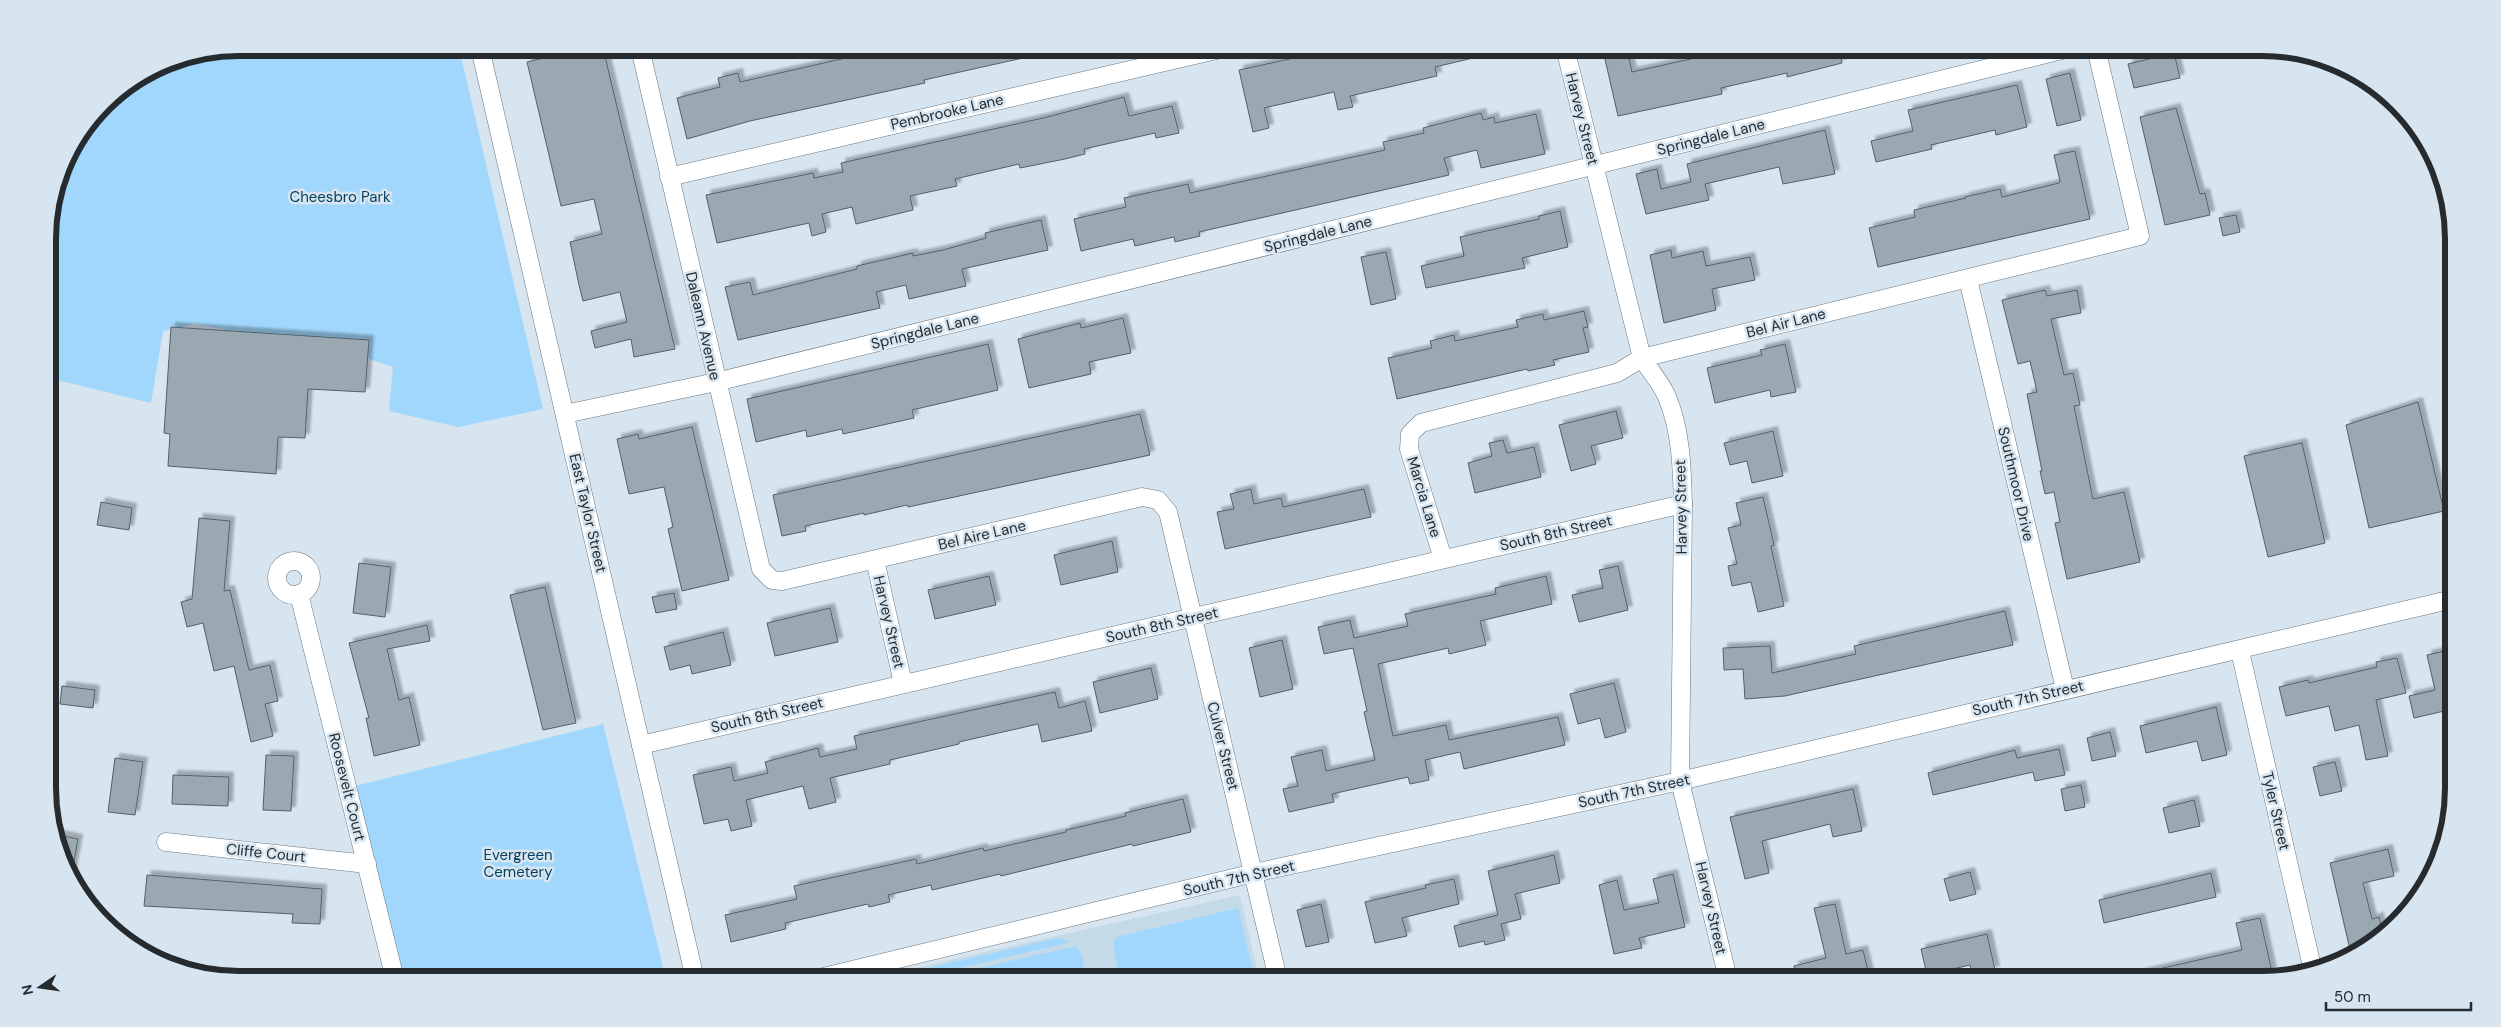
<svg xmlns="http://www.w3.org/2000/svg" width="2501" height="1027" font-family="'DM Sans',sans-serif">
	<defs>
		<filter id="shadow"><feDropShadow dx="4.5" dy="-4.5" stdDeviation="1" flood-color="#0004"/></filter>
	</defs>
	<rect width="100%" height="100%" fill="#d7e5f0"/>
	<polygon fill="#c5dae9" points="1240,895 1259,979 869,979 993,950"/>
	<g fill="#a1d7fd">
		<polygon points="239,48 459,48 543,409 458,427 389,411 393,367 343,350 195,324 163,331 151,403 49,378 48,228 67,155 113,95 166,62"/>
		<polygon points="603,724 666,979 403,979 355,786"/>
		<polygon points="1238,908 1255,979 1120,979 1114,951 1114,940 1117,937"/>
		<polygon points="1058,938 1071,942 913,979 880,979"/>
		<path d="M 1076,946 C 1084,956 1087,968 1079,979 L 1049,979 L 1050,975 L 1041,972 L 1010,979 L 931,979 Z"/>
	</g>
	<g fill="#9aa8b2" stroke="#536069" filter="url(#shadow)">
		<polygon points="558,48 603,48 675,349 634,357 631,339 595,348 591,331 627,322 620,292 583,301 579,285 570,242 602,234 594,199 561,206 527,62 560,54"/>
		<polygon points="876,48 1041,48 1041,54 924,80 925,83 750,121 687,139 677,98 720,87 718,78 738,73 740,82 850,57 849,54"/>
		<polygon points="1340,48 1389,48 1390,53 1414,48 1490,48 1490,54 1435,67 1437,76 1350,96 1353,107 1338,110 1334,92 1264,108 1269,128 1253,132 1239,70"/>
		<polygon points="1740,48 1839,48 1842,63 1787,77 1787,73 1721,88 1722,94 1618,116 1604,55 1627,49 1632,72"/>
		<polygon points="2174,53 2180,78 2134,88 2128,64"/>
		<polygon points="2070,73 2081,120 2057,126 2046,79"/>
		<polygon points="2017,85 2027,127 1996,135 1995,130 1931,145 1932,149 1876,162 1871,141 1913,131 1908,110"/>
		<polygon points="1124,97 1129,116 1172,106 1179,133 1156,138 1155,133 1084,149 1085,154 1065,159 1020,168 1019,164 955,179 957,186 910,196 913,210 856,224 852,207 822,214 826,232 812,236 809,223 717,243 706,195 813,173 814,178 843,172 841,163 1043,118"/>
		<polygon points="2176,108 2200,194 2205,193 2210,215 2165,225 2140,117"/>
		<polygon points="1481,113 1483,120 1494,117 1495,123 1536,114 1545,154 1481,168 1477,150 1444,158 1449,175 1199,232 1200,236 1175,242 1174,237 1135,246 1133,239 1081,251 1074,219 1126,207 1124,198 1188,184 1190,193 1385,150 1383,142 1424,133 1423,128"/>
		<polygon points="1825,130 1835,174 1783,184 1779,167 1705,184 1709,200 1646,214 1636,174 1657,169 1661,189 1691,182 1687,164"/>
		<polygon points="2075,151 2090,219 1878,267 1869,228 1915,217 1914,210 1966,198 1965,197 2000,189 2002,197 2059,183 2060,181 2054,155"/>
		<polygon points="1560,211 1568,247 1522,258 1525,268 1426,288 1421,266 1464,256 1460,237 1539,219 1539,216"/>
		<polygon points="2236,215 2240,232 2223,236 2219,218"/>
		<polygon points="1041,220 1048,250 962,269 966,286 909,299 906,285 876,292 880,308 738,340 725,287 750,282 753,295 857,269 857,266 913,253 913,256 943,250 986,238 985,233"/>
		<polygon points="1671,250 1672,258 1703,251 1706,266 1750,257 1755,280 1712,289 1716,310 1664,323 1650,255"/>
		<polygon points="1386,252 1396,299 1371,305 1361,257"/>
		<polygon points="2045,290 2047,296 2077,290 2081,313 2051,319 2064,375 2073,373 2080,405 2074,406 2093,499 2124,492 2140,562 2067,579 2055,523 2060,522 2054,492 2045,494 2040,471 2042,471 2027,394 2037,392 2030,361 2018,364 2002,300"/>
		<polygon points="1584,311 1588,327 1583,328 1589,352 1553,360 1555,365 1528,371 1527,369 1397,399 1388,358 1432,348 1430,341 1454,335 1455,341 1518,327 1516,320 1543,314 1544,320"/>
		<polygon points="1123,318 1131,353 1089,362 1091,374 1029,388 1018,339 1080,323 1081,328"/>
		<polygon points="171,327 369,340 365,392 308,389 305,438 278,437 276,474 168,466 170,434 164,433"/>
		<polygon points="988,344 998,390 912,410 914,418 843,434 842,429 807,437 806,430 756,442 747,399"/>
		<polygon points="1785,344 1796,392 1771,397 1770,390 1715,403 1707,368 1762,355 1760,350"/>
		<polygon points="2418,402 2444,511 2369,528 2346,425"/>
		<polygon points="1616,411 1623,438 1591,446 1596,464 1571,471 1559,425"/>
		<polygon points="1140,414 1150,455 908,507 907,505 864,515 864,513 805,526 806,531 782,536 773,495"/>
		<polygon points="692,427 729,580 682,591 668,529 673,527 664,487 629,494 617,439 638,434 639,439"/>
		<polygon points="1773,431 1783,476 1752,483 1747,461 1730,465 1724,443"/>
		<polygon points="1503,440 1507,453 1534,447 1541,477 1475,493 1468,463 1492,456 1489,443"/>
		<polygon points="2302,443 2325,543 2268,557 2244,456"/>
		<polygon points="1251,489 1254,504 1281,498 1283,507 1364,489 1371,517 1225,549 1217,512 1234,509 1230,494"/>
		<polygon points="1763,497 1774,545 1771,546 1784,606 1758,612 1751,582 1732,586 1728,566 1737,564 1728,528 1741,525 1736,503"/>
		<polygon points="101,502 132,508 129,530 97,525"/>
		<polygon points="199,518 230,521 224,591 230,590 249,670 270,665 278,701 265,704 273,736 251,742 234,666 214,671 203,623 187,627 181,602 192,599"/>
		<polygon points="1112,541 1118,572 1061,585 1054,555"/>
		<polygon points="359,563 391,567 385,617 353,613"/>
		<polygon points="1618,566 1628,610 1579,622 1572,595 1603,588 1599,570"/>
		<polygon points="989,576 996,605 935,619 928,590"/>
		<polygon points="1546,576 1552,604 1480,621 1486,645 1449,654 1448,648 1378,664 1393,736 1446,725 1449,740 1558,717 1565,745 1464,769 1460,752 1425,760 1429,780 1410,784 1408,777 1332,794 1334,802 1289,812 1283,789 1298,786 1291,757 1322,750 1326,771 1375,760 1364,712 1367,711 1353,648 1324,654 1318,627 1350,620 1354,638 1408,626 1405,614 1496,594 1495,588"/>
		<polygon points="545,587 576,723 543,730 510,595"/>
		<polygon points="674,593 677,609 656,613 652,597"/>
		<polygon points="830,608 838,642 775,656 767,623"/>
		<polygon points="2005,611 2013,645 1785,696 1745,699 1743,669 1724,670 1723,648 1770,646 1772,673 1856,654 1854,646"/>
		<polygon points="427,625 430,641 387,649 399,700 409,697 420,745 374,756 366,718 369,718 349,643"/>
		<polygon points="723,632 731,665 692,674 690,665 670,670 664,647"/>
		<polygon points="1282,640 1293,689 1260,697 1249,648"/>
		<polygon points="2453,649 2453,709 2414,718 2409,696 2435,690 2427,655"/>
		<polygon points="2397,658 2406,693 2376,700 2388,756 2366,760 2359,725 2335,731 2329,706 2286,716 2279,687 2308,680 2309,683 2377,667 2376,662"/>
		<polygon points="1151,668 1158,699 1100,713 1093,682"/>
		<polygon points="1614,683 1626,732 1605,738 1600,718 1578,724 1570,694"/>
		<polygon points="62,686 95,690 93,708 60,704"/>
		<polygon points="1055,692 1059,708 1085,701 1092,731 1042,742 1038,724 959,742 959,744 890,760 890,764 830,778 836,802 809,809 803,786 746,800 752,826 731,831 728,819 704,824 693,775 731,767 734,781 768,773 765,762 818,748 820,757 857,749 854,736"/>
		<polygon points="2216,707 2227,755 2202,761 2197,741 2146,753 2140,726"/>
		<polygon points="2110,732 2116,756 2092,761 2087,738"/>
		<polygon points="2059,749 2065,775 2035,781 2033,772 1933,795 1928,773 2015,750 2017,758"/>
		<polygon points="266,755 294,756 291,811 263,810"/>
		<polygon points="115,758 143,762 135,815 108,812"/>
		<polygon points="2335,762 2342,791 2320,796 2313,767"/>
		<polygon points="173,775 229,777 228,806 172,804"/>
		<polygon points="2081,785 2085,807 2065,811 2061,789"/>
		<polygon points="1853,789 1862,831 1833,837 1830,824 1762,841 1769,873 1745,879 1730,817"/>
		<polygon points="1183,799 1191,832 1133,846 1132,844 1001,876 1000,874 932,890 931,885 888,895 890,902 869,907 868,904 785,923 786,929 731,942 725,915 797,899 794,886 916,859 917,864 983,848 984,851 1066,832 1066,830 1126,816 1125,813"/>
		<polygon points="2194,800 2200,826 2169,833 2163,808"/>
		<polygon points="54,834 78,839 71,878 67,872"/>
		<polygon points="2388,849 2394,876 2363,883 2372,919 2379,917 2383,935 2351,954 2330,863"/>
		<polygon points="1554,855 1560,883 1515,894 1521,919 1501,924 1505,940 1485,945 1484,941 1459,947 1454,926 1498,915 1488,871"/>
		<polygon points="1970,872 1976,894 1950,901 1944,879"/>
		<polygon points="2211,873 2216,897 2104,923 2099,900"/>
		<polygon points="1673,874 1685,927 1639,938 1642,948 1614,954 1599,885 1617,880 1624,910 1659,903 1653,879"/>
		<polygon points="147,875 322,889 320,924 292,923 293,914 144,906"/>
		<polygon points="1454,879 1459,904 1402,918 1407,936 1375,943 1365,902 1426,888 1425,885"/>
		<polygon points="1321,904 1329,942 1306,947 1297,910"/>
		<polygon points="1835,904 1846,954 1863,950 1870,979 1797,979 1794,966 1826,958 1814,908"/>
		<polygon points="2260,918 2272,972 2240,979 2142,979 2141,973 2242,950 2236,923"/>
		<polygon points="1987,934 1995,970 1972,975 1970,965 1927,975 1921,949"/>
	</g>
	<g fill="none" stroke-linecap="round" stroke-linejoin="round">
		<defs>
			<g id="street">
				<polyline points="480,48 695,979"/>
				<polyline points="640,48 761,569 772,580 782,581 1142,497 1158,500 1168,512 1278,979"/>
				<path d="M 1565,48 L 1642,358 C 1650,371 1662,384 1667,397 C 1681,430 1682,468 1683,504 L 1680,781 L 1728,979"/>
				<polyline points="669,177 1225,48"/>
				<polyline points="1968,279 2065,689"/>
				<polyline points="565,414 716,382 2070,48"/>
				<polyline points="1443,559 1409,449 1410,434 1421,423 1617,373 1642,358 2140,236 2096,48"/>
				<polyline points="875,560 903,683"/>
				<circle cx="294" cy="578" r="17"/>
				<polyline points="299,594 395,979"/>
				<polyline points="2240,651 2313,971"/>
				<polyline points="641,745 1683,504"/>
				<polyline points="166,842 367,864"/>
				<polyline points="815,979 1254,873 1680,781 2453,599"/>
			</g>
		</defs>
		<use href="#street" stroke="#6a7781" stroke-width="19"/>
		<use href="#street" stroke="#fff" stroke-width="18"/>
	</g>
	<g text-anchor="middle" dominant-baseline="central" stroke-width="5" stroke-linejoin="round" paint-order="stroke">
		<g font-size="15" fill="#252b2f" stroke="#d7e5f0">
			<text transform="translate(947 112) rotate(-13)">Pembrooke Lane</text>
			<text transform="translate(1582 119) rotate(76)">Harvey Street</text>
			<text transform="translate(1711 137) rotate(-14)">Springdale Lane</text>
			<text transform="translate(1318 234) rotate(-14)">Springdale Lane</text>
			<text transform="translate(1786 323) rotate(-14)">Bel Air Lane</text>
			<text transform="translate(703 326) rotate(77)">Daleann Avenue</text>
			<text transform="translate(925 331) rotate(-14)">Springdale Lane</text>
			<text transform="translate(2016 484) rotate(77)">Southmoor Drive</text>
			<text transform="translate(1424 497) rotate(73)">Marcia Lane</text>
			<text transform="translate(1681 507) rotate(-91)">Harvey Street</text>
			<text transform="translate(588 513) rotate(77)">East Taylor Street</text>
			<text transform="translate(1556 533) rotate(-13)">South 8th Street</text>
			<text transform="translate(982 535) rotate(-13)">Bel Aire Lane</text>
			<text transform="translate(889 622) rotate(77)">Harvey Street</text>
			<text transform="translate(1162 625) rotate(-13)">South 8th Street</text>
			<text transform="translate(2028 698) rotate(-13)">South 7th Street</text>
			<text transform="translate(767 715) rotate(-13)">South 8th Street</text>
			<text transform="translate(1223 746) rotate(76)">Culver Street</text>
			<text transform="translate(347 787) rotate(76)">Roosevelt Court</text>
			<text transform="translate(1634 791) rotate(-12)">South 7th Street</text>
			<text transform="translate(2276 811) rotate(77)">Tyler Street</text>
			<text transform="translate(266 853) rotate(6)">Cliffe Court</text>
			<text transform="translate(1239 878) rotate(-13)">South 7th Street</text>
			<text transform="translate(1711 908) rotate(77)">Harvey Street</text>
		</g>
		<g font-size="15" fill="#023e5d" stroke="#d7e5f0">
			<text x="340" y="197">Cheesbro Park</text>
			<text x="518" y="855">Evergreen<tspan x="518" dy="17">Cemetery</tspan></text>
		</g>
	</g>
	<path d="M0 0H2501V1027H0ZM239 56H2262A183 183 0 0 1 2445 239V788A183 183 0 0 1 2262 971H239A183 183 0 0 1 56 788V239A183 183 0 0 1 239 56Z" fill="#d7e5f0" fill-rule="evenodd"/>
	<path fill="none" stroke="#252b2f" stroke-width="6" d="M239 56H2262A183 183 0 0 1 2445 239V788A183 183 0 0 1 2262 971H239A183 183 0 0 1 56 788V239A183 183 0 0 1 239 56Z"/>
	<g transform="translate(40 987) rotate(257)" stroke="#d7e5f0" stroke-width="4" paint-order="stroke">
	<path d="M0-4L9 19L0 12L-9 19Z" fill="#252b2f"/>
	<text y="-8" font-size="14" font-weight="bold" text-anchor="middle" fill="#252b2f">N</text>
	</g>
	<path d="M2326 1002v8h145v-8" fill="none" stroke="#252b2f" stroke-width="2.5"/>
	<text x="2334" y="1002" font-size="15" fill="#252b2f" stroke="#d7e5f0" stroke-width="4" paint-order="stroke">50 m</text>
</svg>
